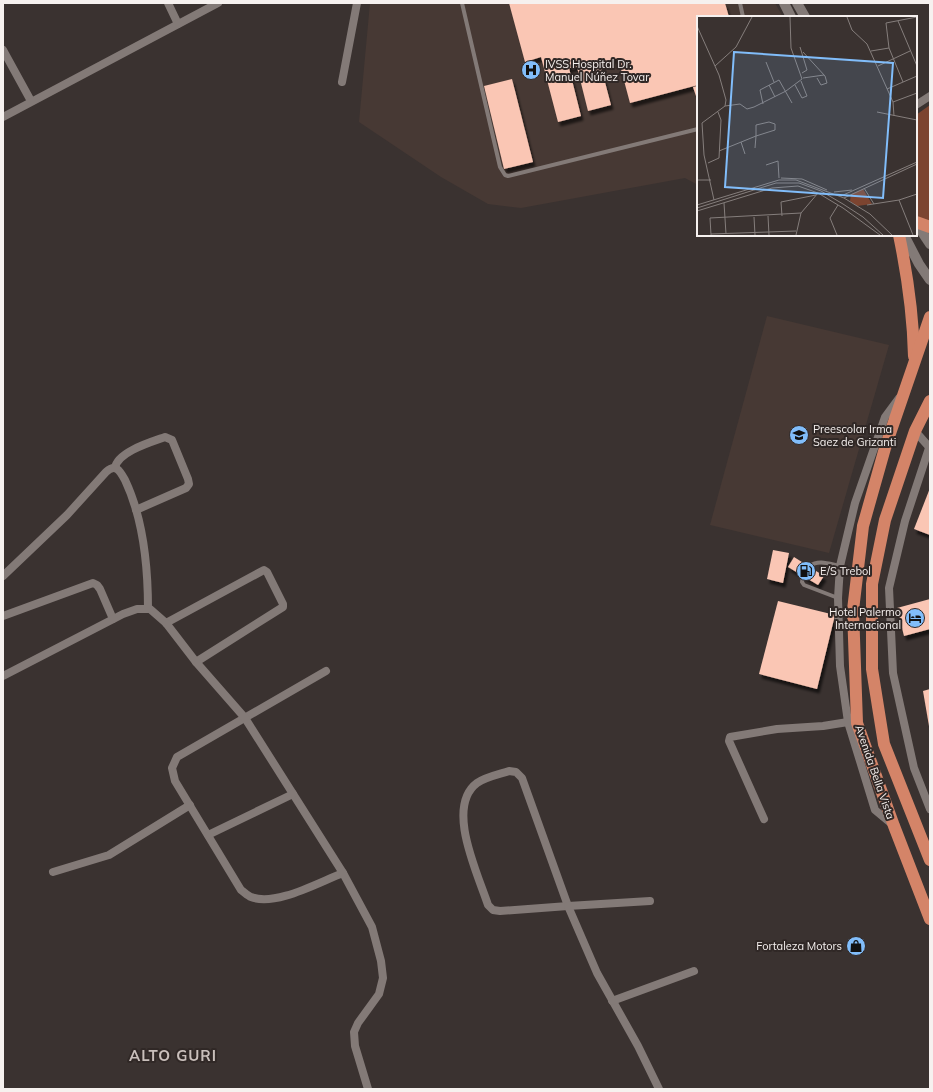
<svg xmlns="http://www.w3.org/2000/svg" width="933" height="1092" font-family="Mulish,sans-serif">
	<defs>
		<filter id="shadow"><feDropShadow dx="2.5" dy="4.5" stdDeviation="1" flood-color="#0009"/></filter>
	</defs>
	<rect width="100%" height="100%" fill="#3a3230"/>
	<g fill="#473934">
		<polygon points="370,3 775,3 783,17 698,17 698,185 685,178 521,208 488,204 441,177 359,122"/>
		<polygon points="767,316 889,345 829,553 710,525"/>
	</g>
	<polygon fill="#7c4430" points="930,105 930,227 923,225 916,212 916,115"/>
	<g fill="#fac6b4" filter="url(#shadow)">
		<polygon points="509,3 725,3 729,17 698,17 698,85 630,103 618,58 600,63 611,105 588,111 577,67 569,68 581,116 558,122 541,57 525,62"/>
		<polygon points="512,79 533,162 504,169 484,86"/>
		<polygon points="698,86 698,102 693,87"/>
		<polygon points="930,488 930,535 914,529"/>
		<polygon points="773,550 789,553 783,583 767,579"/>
		<polygon points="794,557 824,576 818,585 788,567"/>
		<polygon points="930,599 930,629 904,636 897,608"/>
		<polygon points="778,601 835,615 817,689 759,674"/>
		<polygon points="930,689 930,726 929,726 923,691"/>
	</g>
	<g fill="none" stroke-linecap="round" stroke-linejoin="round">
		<g stroke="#837a77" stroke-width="4">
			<polyline points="462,3 500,167 505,175 508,176 698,129"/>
			<polyline points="740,3 743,17"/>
			<path d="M 810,566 C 818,559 830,564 840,566"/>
			<polyline points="803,576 802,582 804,585 838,598"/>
		</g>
		<g stroke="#837a77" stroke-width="8">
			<polyline points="168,3 178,24"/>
			<polyline points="3,50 31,101"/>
			<polyline points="342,82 357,3"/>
			<polyline points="916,105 930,96"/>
			<polyline points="3,117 218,3"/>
			<polyline points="915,431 930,448"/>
			<polyline points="930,445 905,521 889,588 893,673 914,768 930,809"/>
			<path d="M 115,468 C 117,452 151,442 165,437 L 172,440 L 188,479 L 189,484 L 186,488 L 136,510"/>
			<path d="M 3,576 L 67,515 L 106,472 C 116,463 120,471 125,480 C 144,520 148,566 148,609"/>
			<polyline points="3,616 93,583 97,585 100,589 113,619"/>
			<polyline points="166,623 264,570 267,572 283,604 283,607 196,662"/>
			<path d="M 326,671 L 177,757 L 172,768 L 175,781 L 241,890 C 244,892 248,896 251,897 C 275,907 319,882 343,873"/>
			<polyline points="3,676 123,614 137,609 150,609 166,623 196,662 245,718 343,873 372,927 381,961 383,978 379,994 358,1023 354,1032 355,1046 368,1089"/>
			<path d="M 509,771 L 516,772 L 522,778 L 568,906 L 500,911 L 493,910 L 488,905 C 478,874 445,807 477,783 C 485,777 500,774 509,771 Z"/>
			<polyline points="764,819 729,741 730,737 777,729 823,726 848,722"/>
			<polyline points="893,825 875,810 848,722 840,666 838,598 840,566 855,503 885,417 899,398"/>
			<polyline points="208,835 293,794"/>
			<polyline points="53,872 109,855 190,805"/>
			<polyline points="650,901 568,906 597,973 638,1046 659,1089"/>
			<polyline points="612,1001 694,971"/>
		</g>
		<g stroke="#837a77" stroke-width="10">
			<polyline points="784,3 791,17"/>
			<polyline points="797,3 805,17"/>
			<polyline points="916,223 930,244"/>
			<polyline points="904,235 919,264 930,280"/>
		</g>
		<g stroke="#d48468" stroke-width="12">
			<polyline points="916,222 930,227"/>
			<path d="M 899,235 C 908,278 913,313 914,356"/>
			<polyline points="930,317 885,448 863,526 853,610 857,723 894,826 930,919"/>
			<polyline points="930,401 915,431 885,520 872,584 872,669 884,744 930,860"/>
		</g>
	</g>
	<defs>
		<symbol id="hospital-disc" viewBox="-11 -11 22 22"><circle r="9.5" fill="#81bdfa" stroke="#302826"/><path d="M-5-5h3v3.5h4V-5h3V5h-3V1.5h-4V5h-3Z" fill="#111"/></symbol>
		<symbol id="school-disc" viewBox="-11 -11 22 22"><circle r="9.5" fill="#81bdfa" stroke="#302826"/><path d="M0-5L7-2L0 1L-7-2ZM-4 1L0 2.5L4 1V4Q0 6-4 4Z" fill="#111"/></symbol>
		<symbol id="fuel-disc" viewBox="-11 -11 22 22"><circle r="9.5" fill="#81bdfa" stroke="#302826"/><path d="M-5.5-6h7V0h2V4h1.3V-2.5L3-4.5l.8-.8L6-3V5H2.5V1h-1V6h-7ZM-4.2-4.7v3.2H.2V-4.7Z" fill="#111"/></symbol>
		<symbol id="hotel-disc" viewBox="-11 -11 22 22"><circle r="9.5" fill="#81bdfa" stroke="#302826"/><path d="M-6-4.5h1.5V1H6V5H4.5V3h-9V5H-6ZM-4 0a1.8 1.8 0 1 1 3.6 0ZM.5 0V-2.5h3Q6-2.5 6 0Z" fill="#111"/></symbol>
		<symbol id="shop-disc" viewBox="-11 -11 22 22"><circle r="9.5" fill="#81bdfa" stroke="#302826"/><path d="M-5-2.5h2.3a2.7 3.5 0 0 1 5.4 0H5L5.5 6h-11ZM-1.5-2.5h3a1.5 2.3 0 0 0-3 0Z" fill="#111"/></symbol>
	</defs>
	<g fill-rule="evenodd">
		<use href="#hospital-disc" x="520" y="59" width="22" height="22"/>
		<use href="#school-disc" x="788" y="424" width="22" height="22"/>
		<use href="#fuel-disc" x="795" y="560" width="22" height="22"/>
		<use href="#hotel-disc" x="904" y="607" width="22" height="22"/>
		<use href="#shop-disc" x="845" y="935" width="22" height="22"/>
	</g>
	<g text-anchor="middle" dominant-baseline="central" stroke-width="4" stroke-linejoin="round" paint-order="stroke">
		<g font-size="11" fill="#f6f1ef" stroke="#302826" text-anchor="start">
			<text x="545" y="64">IVSS Hospital Dr.<tspan x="545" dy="13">Manuel Núñez Tovar</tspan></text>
			<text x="813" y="429">Preescolar Irma<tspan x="813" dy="13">Saez de Grizanti</tspan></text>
			<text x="820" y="571">E/S Trebol</text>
			<text x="901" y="612" text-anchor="end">Hotel Palermo<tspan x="901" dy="13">Internacional</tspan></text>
			<text x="842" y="946" text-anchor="end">Fortaleza Motors</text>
		</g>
		<g font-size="11" fill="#f6f1ef" stroke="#302826">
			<text transform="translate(875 772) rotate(71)">Avenida Bella Vista</text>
		</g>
		<g font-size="15" font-weight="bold" letter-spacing="1" fill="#c9bfbb" stroke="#302826">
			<text x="173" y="1055">ALTO GURI</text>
		</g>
	</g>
	<g transform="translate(697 16)">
		<rect width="220" height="220" fill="#3a3230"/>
		<path d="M 166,173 L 175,188 L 160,190 L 153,185 L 154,178 Z" fill="#7c4430"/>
		<path fill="none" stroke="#857e7c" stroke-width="1" d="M 150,1 L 155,14 L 170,28 L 196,86 L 197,100M 201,5 L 220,50M 0,10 L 22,59 L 29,84 L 28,90M 103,31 L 110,54 L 105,57M 174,35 L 192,32M 106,36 L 128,60 L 130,67 L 124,69 L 120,62M 69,46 L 77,66M 18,50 L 39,31 L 55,1M 181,50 L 213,35M 106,62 L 127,59M 206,66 L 192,32 L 189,7 L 220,1M 72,69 L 78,81M 98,69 L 105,82 L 110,80 L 104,65M 190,73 L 220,60M 196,86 L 220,77M 66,88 L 63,74 L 82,64 L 95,87M 180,96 L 220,104M 72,106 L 78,108 L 78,114 L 59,120 L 59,109 ZM 44,126 L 48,138M 22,135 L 59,120 L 58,132M 11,147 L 22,142 L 24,104 L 21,96M 69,149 L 81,145 L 82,162M 84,162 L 105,163 L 130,174M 0,164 L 14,164M 167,172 L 177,188M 137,176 L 155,174M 144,180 L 220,146M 147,182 L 220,148M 17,184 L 7,139 L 5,107 L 28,90 L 43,88 L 50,93 L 57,91 L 89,75 L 105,63 L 94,32 L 93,1M 202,184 L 216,219M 27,187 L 29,218M 0,189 L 82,164 L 99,164 L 147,182 L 173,198 L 195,219M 170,189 L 202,184 L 220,178M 0,192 L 79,167 L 102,167 L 124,175 L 146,188 L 166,201 L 186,219M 0,195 L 75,172 L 101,170 L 121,177 L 146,192 L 183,219M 71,200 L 72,219M 85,200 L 84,186 L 119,179M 57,201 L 58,219M 14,218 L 99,215M 14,219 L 13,202 L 104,197 L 121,177M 99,219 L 104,197M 140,219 L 133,202 L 141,189"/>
		<path fill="#81bdfa" fill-opacity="0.15" stroke="#81bdfa" stroke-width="2" d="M 37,36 L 196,47 L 186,182 L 28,171 Z"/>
		<rect width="220" height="220" fill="none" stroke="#f6f1ef" stroke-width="2"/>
	</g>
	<rect width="933" height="1092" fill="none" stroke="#f6f1ef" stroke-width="8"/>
</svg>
